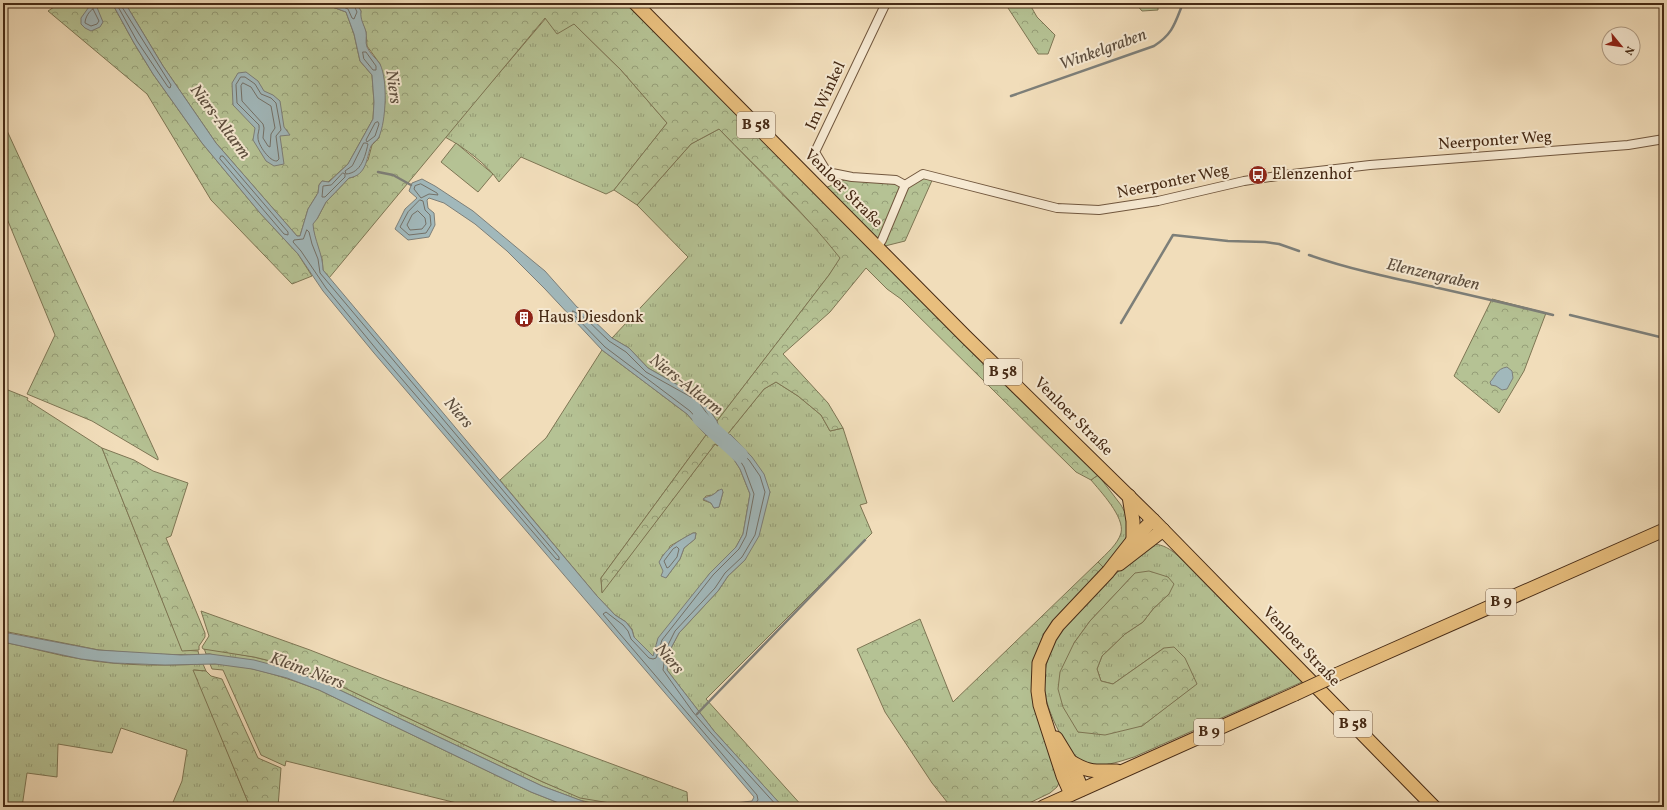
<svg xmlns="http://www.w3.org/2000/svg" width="1667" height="810" font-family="Vollkorn,serif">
	<defs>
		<pattern id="grass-tufts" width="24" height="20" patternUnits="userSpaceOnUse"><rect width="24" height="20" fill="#b5c294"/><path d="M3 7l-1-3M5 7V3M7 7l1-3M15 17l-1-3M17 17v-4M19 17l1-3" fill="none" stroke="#959e78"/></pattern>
		<pattern id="forest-crowns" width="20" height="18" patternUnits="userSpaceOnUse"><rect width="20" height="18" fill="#b5c294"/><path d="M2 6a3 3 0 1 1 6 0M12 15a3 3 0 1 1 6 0" fill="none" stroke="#959e78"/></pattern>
	</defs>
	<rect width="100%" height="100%" fill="#f1ddba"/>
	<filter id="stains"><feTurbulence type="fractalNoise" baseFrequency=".005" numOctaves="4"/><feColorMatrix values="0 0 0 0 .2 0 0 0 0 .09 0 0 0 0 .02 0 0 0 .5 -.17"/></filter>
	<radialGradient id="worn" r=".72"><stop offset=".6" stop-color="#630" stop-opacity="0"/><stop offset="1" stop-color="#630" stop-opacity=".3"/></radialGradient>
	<g fill="url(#grass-tufts)" stroke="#7e7654" fill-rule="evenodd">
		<path d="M 546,18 L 574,24 L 621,70 L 667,123 L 614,190 L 606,194 L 521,157 L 499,182 C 487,164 465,148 445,137 Z"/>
		<polygon points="719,129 826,239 841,258 829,275 717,421 701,398 648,368 629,348 612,338 688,257 637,205 691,144"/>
		<path d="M 602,350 L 687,414 L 706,435 L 601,578 L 602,592 L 715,444 L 718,446 L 764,389 L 776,382 L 798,396 L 821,415 L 830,431 L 843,428 L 867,503 L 860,505 L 872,533 L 706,699 L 803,807 L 783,807 L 714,731 L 667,670 L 670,650 L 679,633 L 718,591 L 728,576 L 745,560 L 770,492 L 740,446 L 730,434 L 723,442 L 740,469 L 750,494 L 743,534 L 736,547 L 710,573 L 653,656 L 634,637 L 632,629 L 626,622 L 615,615 L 597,596 L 500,480 L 546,438 ZM 718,490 L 723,492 L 719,507 L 714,508 L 711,503 L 703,500 L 706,496 L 714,495 ZM 693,533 L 696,533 L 695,539 L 684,548 L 680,559 L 666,578 L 662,556 L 668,551 L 670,546 Z"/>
		<polygon points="3,388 28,398 27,400 102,448 182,650 198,651 199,655 146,654 99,650 3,631"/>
		<path d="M 1098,475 L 1121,505 L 1128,518 L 1127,537 L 1104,568 L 1098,562 C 1106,554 1118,544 1121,533 C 1125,517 1100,491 1091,480 Z"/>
		<path d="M 1154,544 C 1164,545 1170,549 1177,555 L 1302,682 L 1134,757 C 1118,762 1102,768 1086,764 C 1075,762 1069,749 1064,741 C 1042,701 1036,677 1058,635 C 1064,624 1076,613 1086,604 C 1107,582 1128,560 1154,544 ZM 1135,573 L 1169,594 L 1153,609 L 1143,622 L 1125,634 L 1102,656 L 1097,669 L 1101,681 L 1113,684 L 1164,648 L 1196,684 L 1142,726 L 1078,732 L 1074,643 L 1090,621 Z"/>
		<path d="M 3,642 C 29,647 55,655 81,659 C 121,666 163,666 203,664 L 206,671 L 194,670 L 250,807 L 171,807 L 182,781 L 187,750 L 121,728 L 112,753 L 58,744 L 57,777 L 27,773 L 22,807 L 3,807 Z"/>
		<polygon points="204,648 254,657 291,666 328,680 543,782 580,797 634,807 610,807 579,800 542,786 327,684 210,654 206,654"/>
		<path d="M 210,664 C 244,663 287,678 319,690 L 531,792 L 569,807 L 473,807 L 286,761 L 285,766 L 261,755 L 223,670 L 212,669 Z"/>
	</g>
	<g fill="url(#forest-crowns)" stroke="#7e7654">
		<polygon points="60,3 112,3 134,43 153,74 202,143 260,213 298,254 312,276 292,284 211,200 147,94 48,11"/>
		<polygon points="125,3 326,3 327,5 346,12 354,34 360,61 372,75 374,102 373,119 348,164 328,182 322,181 319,185 318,193 308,209 300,236 297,236 216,143 163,66"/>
		<path d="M 356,3 L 633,3 L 1098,475 L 1091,480 L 1076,472 L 901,299 L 887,289 L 866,268 L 830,312 L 783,354 L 828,403 L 843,428 L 830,431 L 821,415 L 798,396 L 776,382 L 764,389 L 718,446 L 715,444 L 602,593 L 601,578 L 706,435 L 713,435 L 719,429 L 717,421 L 829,275 L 840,258 C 804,212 760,171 719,129 L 691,144 L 637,205 L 614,190 L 667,123 L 621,70 L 574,24 L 557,34 L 545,18 L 329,278 L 323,270 L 322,259 L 316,243 L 312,224 L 317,219 L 326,202 L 349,178 L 354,177 L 368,160 L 372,145 L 379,138 L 385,102 L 384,84 L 380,64 L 367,46 L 366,32 L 360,17 L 361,11 Z"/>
		<polygon points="1006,3 1029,3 1037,17 1055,35 1048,54 1038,54 1008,8"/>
		<polygon points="1135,3 1158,3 1158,10 1142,11"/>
		<polygon points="3,122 158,458 158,460 92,421 27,394 55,335 3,209"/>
		<polygon points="923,174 934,176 905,241 877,248 820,190 852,177 905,185"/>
		<polygon points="1492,299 1546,313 1524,371 1499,413 1454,376"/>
		<polygon points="102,448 134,460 153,471 188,483 171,536 166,538 205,633 205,637 199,646 199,650 182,651"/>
		<path d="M 1098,562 L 1104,568 C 1076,597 1047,621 1034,661 L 1059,783 L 1057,787 L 1050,793 L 1021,807 L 951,807 L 932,783 L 885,712 L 857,649 L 920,619 L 953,702 Z"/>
		<polygon points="1149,571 1168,577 1174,584 1169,594 1153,609 1143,622 1125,634 1102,656 1097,669 1101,681 1113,684 1164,648 1174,647 1185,658 1197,684 1142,726 1105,735 1078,732 1063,707 1058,689 1060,672 1074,643 1090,621 1135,573"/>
		<polygon points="201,611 310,650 384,679 687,792 688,806 634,807 580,798 543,782 328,680 291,666 254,657 203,649 202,647 209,636"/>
		<polygon points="193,670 206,671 211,676 222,679 258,758 281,768 278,807 250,807"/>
	</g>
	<polygon fill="#b5c294" stroke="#7e7654" points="456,143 493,174 478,192 441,162"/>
	<g fill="#a1b8bb" stroke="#7d7f79">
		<path d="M 112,3 L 125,3 L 163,66 L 216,143 L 297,236 L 300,236 L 308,209 L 318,193 L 319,185 L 322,181 L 329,182 L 348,164 L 373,119 L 374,102 L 372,75 L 360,61 L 354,34 L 346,12 L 327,5 L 326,3 L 356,3 L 361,11 C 360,20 364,24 366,32 C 367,37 365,42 367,47 C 370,54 376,58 380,64 C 388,80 386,121 379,137 C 378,140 373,142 371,146 C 366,159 367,175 349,178 L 326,202 L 317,219 L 313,224 C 314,240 323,254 323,270 L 597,596 L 615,615 L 626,622 L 632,630 L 634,637 L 653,656 L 658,638 L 710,573 L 736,547 L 743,534 L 750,494 L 740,469 L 723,443 L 730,434 L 752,457 L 764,474 L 770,492 L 759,536 L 745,560 L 728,576 L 718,591 L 679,633 L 670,650 L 667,670 L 714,731 L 783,807 L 703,807 L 752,801 L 754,797 L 374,353 L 323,291 L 298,254 L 260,213 L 202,143 L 153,74 L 134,43 Z"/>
		<polygon points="91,4 96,5 103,22 100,27 91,31 85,28 81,24 81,18"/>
		<polygon points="246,72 258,81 264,91 273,95 280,101 284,127 290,135 280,136 284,164 274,166 266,161 253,140 255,128 233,105 232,83 238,73"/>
		<polygon points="422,179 435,186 473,211 534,262 545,271 577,307 588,315 612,338 629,348 648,368 701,398 717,421 719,429 713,435 706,435 687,414 602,350 545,289 507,251 475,224 444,203 429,198 427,200 428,208 434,213 435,225 429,237 408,240 395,229 405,209 417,198 409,191 412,183"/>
		<path d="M 1507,367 L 1512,371 L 1513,378 L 1507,389 L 1502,390 L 1496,386 L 1491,385 L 1490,382 C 1496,376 1496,369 1507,367 Z"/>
		<path d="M 722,489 L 723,492 L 719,507 L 714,508 L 711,503 L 703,499 C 707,496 710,497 714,494 C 717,492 718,490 722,489 Z"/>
		<path d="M 693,533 L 696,533 L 695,539 L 684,548 L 680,559 L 666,578 L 661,576 L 663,571 L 659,562 C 667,547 678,541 693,533 Z"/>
		<polygon points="3,632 98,650 181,655 210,654 254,660 288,669 327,684 542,786 585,802 610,807 569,807 531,792 319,690 287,678 252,669 215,664 165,665 114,663 81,659 3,642"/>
	</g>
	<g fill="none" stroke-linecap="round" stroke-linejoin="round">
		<g stroke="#747168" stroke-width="1">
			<polyline points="116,3 137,41 168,87 170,88 171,85 122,7 122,3"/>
			<polyline points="334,3 348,9 352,18 354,19 357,12 353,3"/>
			<path d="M 93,9 L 99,21 L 97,24 L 91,26 L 85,23 C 85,18 89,11 93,9 Z"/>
			<polygon points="363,52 366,52 376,66 376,70 373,70 364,59"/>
			<path d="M 241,77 L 245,77 L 255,84 L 261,94 L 271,98 L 276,103 L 281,130 L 276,136 L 279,159 L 277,161 C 270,162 258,145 258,138 C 257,134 260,130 259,125 L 237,103 L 236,85 Z"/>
			<polygon points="243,83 251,87 258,98 271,106 275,128 271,134 270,147 268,146 263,138 264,128 263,124 242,101 241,86"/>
			<polygon points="378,122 379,124 375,136 367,142 366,140 375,123"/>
			<path d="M 364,143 L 366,143 L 368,144 C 365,157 361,173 346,174 L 345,171 L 352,166 Z"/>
			<polygon points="221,156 223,156 288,232 288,235 284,234 220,159"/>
			<polygon points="343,173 345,174 345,177 325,197 322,197 323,186 331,185"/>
			<polygon points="421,184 437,193 438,195 429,194 421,198 414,189 415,186"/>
			<polygon points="420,200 423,201 425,210 430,215 431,225 426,233 409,235 400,227 408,212"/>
			<polygon points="418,211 425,218 426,224 422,229 410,230 407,225 412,215"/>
			<polygon points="307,230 309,232 312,244 318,259 320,273 559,557 559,560 556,559 377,350 326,288 301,251 293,242 294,240 303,239"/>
			<polygon points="573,311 585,318 609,341 626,352 646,372 698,401 713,422 714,428 711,431 707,430 690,411 605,347 573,314"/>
			<polygon points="677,547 679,549 677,557 669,567 667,568 664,561 673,549"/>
			<polyline points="737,807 755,804 758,800 757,795 603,614 606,612 623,625 628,631 631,639 649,658 653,659 656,658 662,640 713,575 739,549 746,536 754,494 744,467 734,451 736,448 749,460 760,476 765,492 755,535 742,557 725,573 715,588 675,631 666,649 663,670 693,712 711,733 778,807"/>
		</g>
		<g stroke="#7d7f79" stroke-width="2.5">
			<path d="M 1011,96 L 1154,46 C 1173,34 1175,23 1183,3"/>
			<polyline points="378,172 393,175 411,185"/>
			<path d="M 1309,255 C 1349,269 1392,278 1434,287 C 1474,296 1513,305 1553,315"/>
			<polyline points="1570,315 1664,338"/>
			<polyline points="1121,323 1173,235 1228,241 1265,242 1279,244 1299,251"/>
			<polyline points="697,714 865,540"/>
		</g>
		<polyline stroke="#a1b8bb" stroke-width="16" points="700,418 740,455"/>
		<defs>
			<g id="minor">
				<polyline points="886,3 815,152 827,172 852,177 896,180 905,185"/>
				<polyline points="877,248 882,240 905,185 923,174 1057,208 1099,210 1158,201 1244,181 1284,175 1370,165 1628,145 1664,139"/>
			</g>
			<g id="primary">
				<polyline points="635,3 965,336 1155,522 1434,807"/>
				<polyline points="1129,496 1133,521 1133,540"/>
				<polyline points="1119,564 1163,530"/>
				<polyline points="1338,674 1664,530"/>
				<polyline points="1056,738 1070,761 1082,789"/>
				<path d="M 1070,761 C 1089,773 1095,771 1117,771"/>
				<polyline points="1071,794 1063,776 1040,705 1038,691 1039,663 1050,637 1058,625 1108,572 1133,540 1153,520"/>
				<polyline points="1043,807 1295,694"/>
			</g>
		</defs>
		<use href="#minor" stroke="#71573e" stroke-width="10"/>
		<use href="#primary" stroke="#462a15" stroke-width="15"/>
		<use href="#minor" stroke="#f6e9d2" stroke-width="8"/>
		<use href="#primary" stroke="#e8be7d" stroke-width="13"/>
		<defs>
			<polyline id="primary-bridge" points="1295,694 1338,674"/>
		</defs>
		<use href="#primary-bridge" stroke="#462a15" stroke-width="15" stroke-linecap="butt"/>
		<use href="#primary-bridge" stroke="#e8be7d" stroke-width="13"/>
	</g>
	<defs>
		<symbol id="bus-disc" viewBox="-11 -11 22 22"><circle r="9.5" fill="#8f2418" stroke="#f6e9d2"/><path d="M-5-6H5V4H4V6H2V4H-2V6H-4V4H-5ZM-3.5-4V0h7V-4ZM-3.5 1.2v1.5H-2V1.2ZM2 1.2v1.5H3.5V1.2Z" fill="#fff"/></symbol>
		<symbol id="building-disc" viewBox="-11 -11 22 22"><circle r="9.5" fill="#8f2418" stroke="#f6e9d2"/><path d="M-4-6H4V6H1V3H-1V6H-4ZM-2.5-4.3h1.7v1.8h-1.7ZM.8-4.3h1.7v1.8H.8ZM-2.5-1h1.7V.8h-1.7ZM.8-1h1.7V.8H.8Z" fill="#fff"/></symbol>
	</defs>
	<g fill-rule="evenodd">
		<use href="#bus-disc" x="1247" y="164" width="22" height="22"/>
		<use href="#building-disc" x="513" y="307" width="22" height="22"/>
	</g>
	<g text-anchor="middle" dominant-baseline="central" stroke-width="4" stroke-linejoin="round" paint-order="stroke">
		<g fill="#f6e9d2" stroke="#7b634e" stroke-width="1">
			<rect x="737" y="112" width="38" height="26" rx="3"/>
			<rect x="984" y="359" width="38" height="26" rx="3"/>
			<rect x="1486" y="589" width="30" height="26" rx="3"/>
			<rect x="1334" y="711" width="38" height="26" rx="3"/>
			<rect x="1194" y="719" width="30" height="26" rx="3"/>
		</g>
		<g font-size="15" font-weight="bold" fill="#462a15">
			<text x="756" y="125">B 58</text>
			<text x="1003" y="372">B 58</text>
			<text x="1501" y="602">B 9</text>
			<text x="1353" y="724">B 58</text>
			<text x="1209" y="732">B 9</text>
		</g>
		<g font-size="16" fill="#462a15" stroke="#f6e9d2">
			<text transform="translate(826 96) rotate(-65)">Im Winkel</text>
			<text transform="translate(1495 141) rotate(-4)">Neerponter Weg</text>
			<text transform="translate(1173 182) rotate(-12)">Neerponter Weg</text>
			<text transform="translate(843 189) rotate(45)">Venloer Straße</text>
			<text transform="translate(1073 417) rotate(45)">Venloer Straße</text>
			<text transform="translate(1301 647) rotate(46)">Venloer Straße</text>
		</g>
		<g font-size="16" fill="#462a15" stroke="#f6e9d2" text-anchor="start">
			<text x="1272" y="175">Elenzenhof</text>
			<text x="538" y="318">Haus Diesdonk</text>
		</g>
		<g font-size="17" font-style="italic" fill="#5d4e3e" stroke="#f6e9d2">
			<text transform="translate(1103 50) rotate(-20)">Winkelgraben</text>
			<text transform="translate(393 87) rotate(82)">Niers</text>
			<text transform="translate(220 122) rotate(53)">Niers-Altarm</text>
			<text transform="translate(1433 275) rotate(13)">Elenzengraben</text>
			<text transform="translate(686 385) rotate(38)">Niers-Altarm</text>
			<text transform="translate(458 413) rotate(49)">Niers</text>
			<text transform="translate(669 659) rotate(49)">Niers</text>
			<text transform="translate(307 671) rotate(20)">Kleine Niers</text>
		</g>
	</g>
	<rect width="1667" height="810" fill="none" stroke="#f1ddba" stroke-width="16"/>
	<rect x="4" y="4" width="1659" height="802" fill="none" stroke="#462a15" stroke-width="2"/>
	<rect x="8" y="8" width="1651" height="794" fill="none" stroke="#462a15"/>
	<g transform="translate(1621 46) rotate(119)"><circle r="19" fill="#f6e9d2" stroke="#b09d86"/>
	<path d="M0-3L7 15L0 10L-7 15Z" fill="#8f2418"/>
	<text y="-6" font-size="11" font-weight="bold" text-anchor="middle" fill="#462a15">N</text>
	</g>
	<rect width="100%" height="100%" filter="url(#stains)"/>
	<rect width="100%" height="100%" fill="url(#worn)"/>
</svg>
